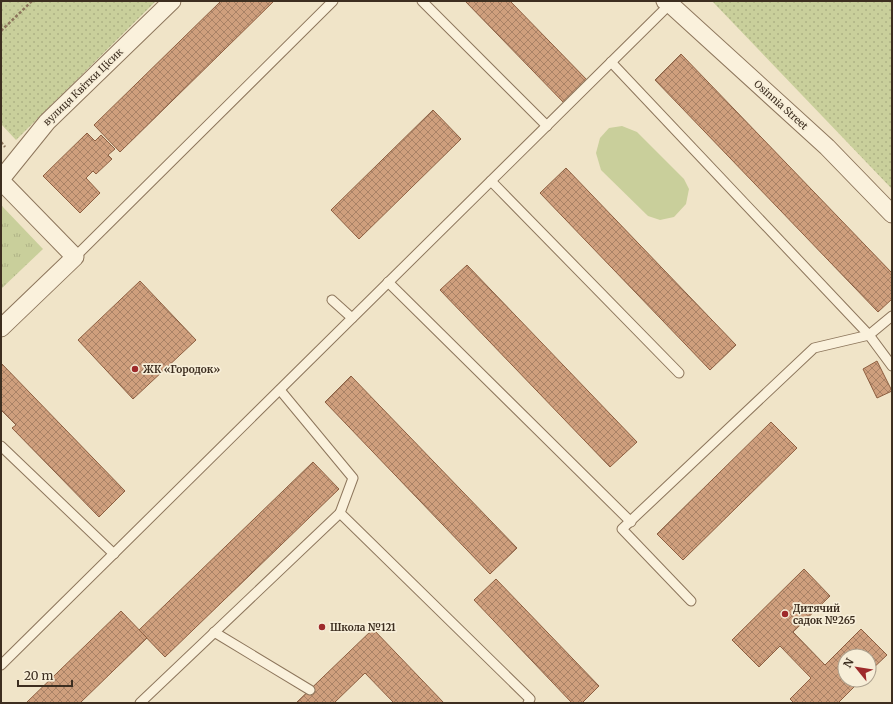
<svg xmlns="http://www.w3.org/2000/svg" width="893" height="704" font-family="Merriweather,serif">
	<defs>
		<pattern id="grass-dots" width="8" height="8" patternUnits="userSpaceOnUse"><rect width="8" height="8" fill="#c9cf9b"/><path d="M2 2h.1M6 6h.1" fill="none" stroke="#aeb285" stroke-width="1.8" stroke-linecap="round"/></pattern>
		<pattern id="park-tufts" width="24" height="20" patternUnits="userSpaceOnUse"><rect width="24" height="20" fill="#c9cf9b"/><path d="M3 7l-1-3M5 7V3M7 7l1-3M15 17l-1-3M17 17v-4M19 17l1-3" fill="none" stroke="#aeb285"/></pattern>
		<pattern id="building-cross-hatch" width="8" height="8" patternUnits="userSpaceOnUse"><rect width="8" height="8" fill="#cf9f7d"/><path d="M0 0l8 8M0 8l8-8" fill="none" stroke="#a98266"/></pattern>
	</defs>
	<rect width="100%" height="100%" fill="#f0e4c8"/>
	<g fill="url(#grass-dots)">
		<polygon points="1,1 156,1 16,140 1,124 1,33 11,24 1,14"/>
		<polygon points="712,1 892,1 892,189"/>
	</g>
	<g fill="url(#park-tufts)">
		<polygon points="1,13 11,24 1,33"/>
		<polygon points="1,205 43,249 1,289"/>
	</g>
	<polygon fill="#c9cf9b" points="622,126 637,132 684,179 689,189 686,204 674,217 660,220 648,216 601,170 596,153 600,138 609,128"/>
	<g fill="url(#building-cross-hatch)" stroke="#8d5f41">
		<polygon points="221,1 274,1 120,152 94,125"/>
		<polygon points="465,1 510,1 589,82 565,104"/>
		<polygon points="681,54 892,273 892,299 878,312 655,80"/>
		<polygon points="433,110 461,139 359,239 331,210"/>
		<polygon points="87,133 95,141 101,135 115,149 108,155 112,159 96,174 93,171 86,178 100,193 80,213 43,176"/>
		<polygon points="566,168 736,345 710,370 540,193"/>
		<polygon points="467,265 637,442 610,467 440,290"/>
		<polygon points="140,281 196,340 133,399 78,340"/>
		<polygon points="877,361 892,391 877,398 863,369"/>
		<polygon points="1,363 125,491 99,517 12,428 16,425 2,411 1,413"/>
		<polygon points="351,376 517,548 490,574 325,402"/>
		<polygon points="771,422 797,448 683,560 657,534"/>
		<polygon points="313,462 339,489 165,657 139,630"/>
		<polygon points="804,569 830,596 793,632 825,665 861,629 887,655 869,672 869,656 845,656 845,680 861,680 838,703 794,703 790,699 811,678 780,646 759,667 732,640"/>
		<polygon points="496,579 599,686 582,703 572,703 474,600"/>
		<polygon points="121,611 147,638 80,703 26,703"/>
		<polygon points="373,629 444,703 394,703 365,673 334,703 296,703"/>
	</g>
	<g fill="none" stroke-linecap="round" stroke-linejoin="round">
		<defs>
			<g id="lane">
				<polyline points="422,1 547,126"/>
				<polyline points="611,62 869,335 892,366"/>
				<polyline points="491,181 679,373"/>
				<polyline points="75,257 333,1"/>
				<polyline points="388,282 631,522"/>
				<polyline points="332,300 352,318"/>
				<polyline points="280,390 353,478 340,513 530,699 528,703"/>
				<polyline points="1,446 114,554"/>
				<polyline points="691,601 622,529 814,348 869,335 892,316"/>
				<polyline points="214,632 310,690"/>
				<polyline points="1,665 670,4"/>
				<polyline points="140,703 340,513"/>
			</g>
			<g id="street">
				<polyline points="665,1 670,4 827,147 892,214"/>
				<polyline points="1,179 47,122 172,1"/>
				<polyline points="1,181 75,257 1,328"/>
			</g>
		</defs>
		<use href="#lane" stroke="#8d765c" stroke-width="11"/>
		<use href="#street" stroke="#8d765c" stroke-width="19"/>
		<g stroke="#8d765c" stroke-width="2.5" stroke-dasharray="3 2" stroke-linecap="butt">
			<polyline points="1,31 32,1"/>
			<polyline points="1,142 5,147"/>
		</g>
		<use href="#lane" stroke="#faf1dc" stroke-width="9"/>
		<use href="#street" stroke="#faf1dc" stroke-width="17"/>
	</g>
	<g fill="#9e2a2b" stroke="#f7eed8" stroke-width="1.5">
		<circle cx="135" cy="369" r="4"/>
		<circle cx="785" cy="614" r="4"/>
		<circle cx="322" cy="627" r="4"/>
	</g>
	<g text-anchor="middle" dominant-baseline="central" stroke-width="3.5" stroke-linejoin="round" paint-order="stroke">
		<g font-size="10" fill="#3d2e20" stroke="#f7eed8">
			<text transform="translate(83 87) rotate(-44)">вулиця Квітки Цісик</text>
			<text transform="translate(781 105) rotate(42)">Osinnia Street</text>
		</g>
		<g font-size="10" font-weight="bold" fill="#3d2e20" stroke="#f7eed8" text-anchor="start">
			<text x="143" y="369">ЖК «Городок»</text>
			<text x="793" y="608">Дитячий<tspan x="793" dy="12">садок №265</tspan></text>
			<text x="330" y="627">Школа №121</text>
		</g>
	</g>
	<rect width="893" height="704" fill="none" stroke="#3d2e20" stroke-width="4"/>
	<g transform="translate(857 668) rotate(300)"><circle r="19" fill="#f7eed8" stroke="#ada18e"/>
	<path d="M0-3L7 15L0 10L-7 15Z" fill="#9e2a2b"/>
	<text y="-6" font-size="11" font-weight="bold" text-anchor="middle" fill="#3d2e20">N</text>
	</g>
	<path d="M18 680v6h54v-6" fill="none" stroke="#3d2e20" stroke-width="2"/>
	<text x="24" y="680" font-size="12" fill="#3d2e20" stroke="#f7eed8" stroke-width="3" paint-order="stroke">20 m</text>
</svg>
